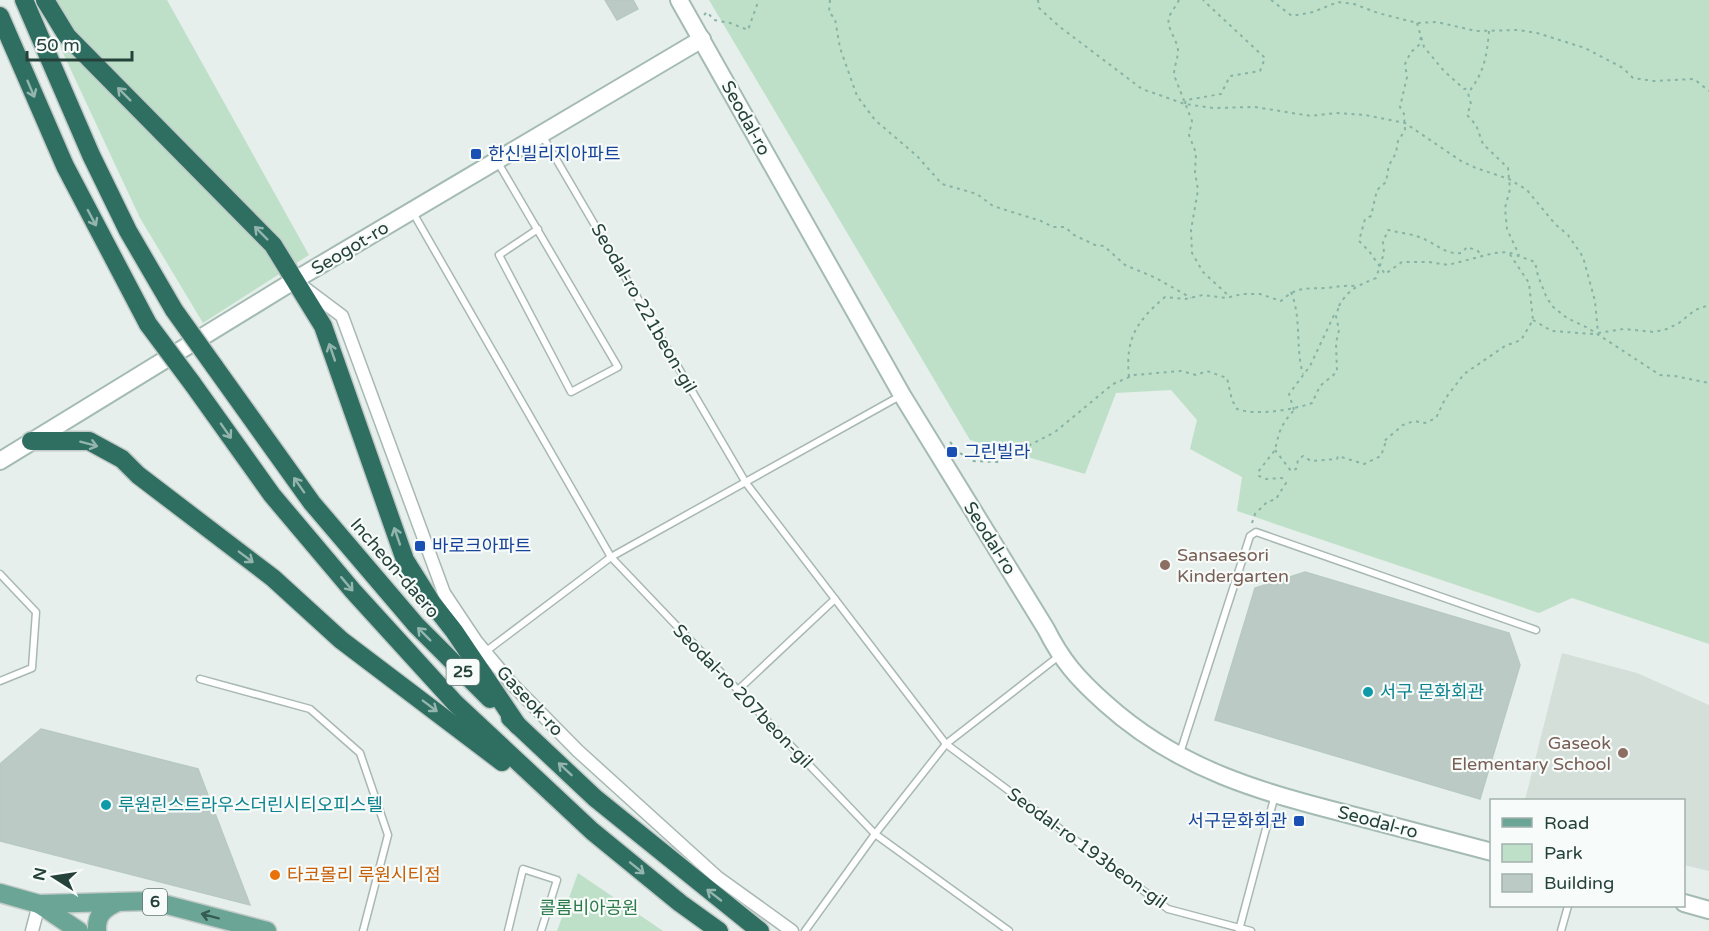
<svg xmlns="http://www.w3.org/2000/svg" width="1709" height="931" font-family="'Varela Round','Noto Sans KR',sans-serif">
	<rect width="100%" height="100%" fill="#e6efeb"/>
	<polygon fill="#d4dfda" points="1562,653 1637,673 1709,705 1709,871 1684,865 1684,800 1525,800"/>
	<g fill="#bfe0c8">
		<polygon points="44,0 167,0 309,255 203,323 140,218 63,53"/>
		<polygon points="709,0 1709,0 1709,644 1572,598 1539,613 1237,511 1242,477 1190,449 1197,420 1171,390 1116,393 1085,474 970,440"/>
		<polygon points="578,873 663,931 557,931"/>
	</g>
	<g fill="#bbcac4" stroke="#b8c9c2" stroke-width="1.5">
		<polygon points="605,0 633,0 638,9 617,20"/>
		<polygon points="1305,572 1509,633 1520,665 1480,799 1215,720 1255,588"/>
		<polygon points="41,729 198,769 250,905 0,841 0,764"/>
	</g>
	<g fill="none" stroke-linecap="round" stroke-linejoin="round">
		<defs>
			<g id="lane">
				<polyline points="542,135 746,483 946,744 1168,909 1251,931"/>
				<polyline points="497,161 618,367 571,392 499,255 538,229"/>
				<polyline points="412,211 611,557 875,834 1009,931"/>
				<polyline points="0,574 36,612 32,668 0,681"/>
				<polyline points="485,652 611,557 900,396"/>
				<polyline points="200,679 310,709 360,753 388,835 363,931"/>
				<polyline points="738,690 835,599"/>
				<polyline points="1180,753 1250,536 1256,532 1536,630"/>
				<polyline points="1239,930 1275,795"/>
				<polyline points="508,931 523,869 557,880 541,931"/>
				<polyline points="805,931 875,834 946,744 1059,656"/>
				<polyline points="1561,931 1568,906"/>
			</g>
			<g id="street">
				<polyline points="302,286 342,316 444,593 476,641 511,683 578,751 717,877 792,931"/>
				<polyline points="32,931 39,904"/>
			</g>
			<g id="secondary">
				<path d="M 679,0 L 902,395 L 1046,629 C 1062,661 1078,679 1105,703 C 1179,770 1261,792 1355,816 C 1400,828 1446,840 1492,852"/>
				<polyline points="0,461 295,280 702,39"/>
				<polyline points="1684,903 1709,910"/>
			</g>
			<g id="primary">
				<polyline points="0,893 39,904 152,901 267,931"/>
				<polyline points="39,904 79,931"/>
				<path d="M 97,931 C 96,915 104,908 118,902"/>
			</g>
			<g id="highway">
				<polyline points="24,0 91,155 128,231 174,310"/>
				<polyline points="45,0 67,36 273,245 323,326 405,560 432,603 454,631 518,726"/>
				<polyline points="0,16 65,166 148,324"/>
				<polyline points="214,366 312,503 416,625 490,699"/>
				<polyline points="192,383 272,495 353,591 455,703 592,831 680,903 719,931"/>
				<polyline points="31,441 89,441 122,459 138,475 273,578 341,640 502,762"/>
				<polyline points="510,718 595,798 760,931"/>
			</g>
		</defs>
		<use href="#lane" stroke="#a8b8b2" stroke-width="9"/>
		<use href="#street" stroke="#a8b8b2" stroke-width="15"/>
		<use href="#secondary" stroke="#a4bbb3" stroke-width="20"/>
		<use href="#primary" stroke="#c2cac8" stroke-width="21"/>
		<use href="#highway" stroke="#c2cac8" stroke-width="21"/>
		<g stroke="#86b3a5" stroke-width="2" stroke-dasharray="3 4.5" stroke-linecap="butt">
			<polyline points="830,0 829,12 835,19 840,48 857,96 875,120 917,156 942,184 977,194 993,206 1041,221 1053,227 1065,227 1074,235 1095,245 1104,246 1125,265 1156,278 1191,298"/>
			<polyline points="1038,0 1039,8 1060,27 1142,89 1185,104 1213,108 1255,107 1311,116 1336,113 1365,115 1405,123 1461,161 1476,168 1509,179 1527,190 1555,224 1568,235 1583,257 1595,301 1598,333"/>
			<path d="M 1179,0 C 1176,6 1171,12 1169,17 C 1166,28 1177,39 1178,50 C 1178,59 1174,66 1174,75 L 1192,121 L 1189,135 L 1196,153 L 1195,172 L 1198,190 L 1191,230 L 1192,253 L 1203,272 L 1230,297"/>
			<polyline points="1271,0 1292,16 1313,12 1338,2 1354,4 1378,13 1417,23 1437,22 1476,31 1519,30 1537,33 1585,48 1623,68 1633,78 1654,81 1694,79 1709,91"/>
			<polyline points="704,15 707,12 714,20 730,23 748,30 757,5 756,0"/>
			<polyline points="1417,23 1424,47 1444,71 1464,89 1471,88"/>
			<path d="M 1489,31 C 1487,56 1484,73 1468,93 L 1471,104 L 1467,115 L 1476,125 L 1483,144 L 1508,168 L 1510,189 L 1505,208 L 1507,229 L 1519,255"/>
			<polyline points="1421,37 1419,45 1411,52 1405,64 1407,77 1400,107 1404,114 1405,130 1398,141 1396,153 1389,165 1386,182 1377,190 1371,216 1365,219 1359,241 1369,251 1385,274 1402,262 1429,262 1448,265 1494,253 1508,252 1535,262 1538,276 1546,296 1552,306 1567,318 1588,328 1660,375 1675,376 1709,383"/>
			<polyline points="1185,104 1186,100 1221,94 1230,76 1260,71 1265,58 1203,0"/>
			<path d="M 1291,292 C 1302,319 1295,347 1303,374"/>
			<path d="M 1339,306 C 1348,289 1359,285 1376,278 L 1384,253 L 1383,242 L 1388,230 C 1400,233 1415,234 1426,240 C 1439,246 1447,255 1462,253 L 1467,247 L 1478,251 L 1482,257"/>
			<polyline points="1533,320 1552,331 1593,334"/>
			<polyline points="1598,333 1624,329 1654,332 1667,329 1679,323 1695,310 1709,305"/>
			<path d="M 1129,377 C 1125,338 1137,321 1165,297 L 1185,299 L 1203,295 L 1226,298 L 1242,294 L 1260,294 L 1281,301 C 1297,286 1305,289 1326,288 C 1336,287 1344,285 1355,286"/>
			<polyline points="1294,410 1289,394 1310,366 1335,313"/>
			<path d="M 950,442 L 960,453 L 972,461 L 997,462 L 1055,432 L 1113,384 L 1134,375 L 1181,371 L 1196,375 L 1207,371 L 1227,378 L 1232,400 L 1237,409 C 1257,416 1292,410 1312,403 L 1320,386 L 1337,372 L 1336,343 L 1339,330 L 1336,316 L 1339,306"/>
			<polyline points="1275,450 1291,471 1296,469 1298,460 1303,456 1311,461 1337,459 1338,456 1364,464 1381,456 1385,444 1383,442 1403,425 1414,421 1425,423 1436,418 1445,399 1464,374 1505,346 1521,340 1533,320 1529,283 1509,253"/>
			<polyline points="1252,523 1255,514 1267,502 1276,499 1286,483 1282,478 1266,479 1259,476 1258,472 1275,450 1279,433 1285,421 1294,410"/>
		</g>
		<use href="#lane" stroke="#fff" stroke-width="6"/>
		<use href="#street" stroke="#fff" stroke-width="12"/>
		<use href="#secondary" stroke="#fff" stroke-width="16"/>
		<use href="#primary" stroke="#6aa596" stroke-width="18"/>
		<use href="#highway" stroke="#2f6f62" stroke-width="18"/>
		<defs>
			<g id="highway-bridge">
				<polyline points="174,310 214,366"/>
				<polyline points="148,324 192,383"/>
			</g>
		</defs>
		<use href="#highway-bridge" stroke="#c2cac8" stroke-width="21" stroke-linecap="butt"/>
		<use href="#highway-bridge" stroke="#2f6f62" stroke-width="18"/>
	</g>
	<defs><path id="oneway-shaft" d="M-6 0H5M1.5-3L5.5 0L1.5 3" fill="none" stroke-width="1.6" stroke-linecap="round" stroke-linejoin="round" transform="scale(1.5)"/></defs>
	<g stroke="#93b5ae">
		<use href="#oneway-shaft" transform="translate(31 89) rotate(67)"/>
		<use href="#oneway-shaft" transform="translate(124 94) rotate(-135)"/>
		<use href="#oneway-shaft" transform="translate(92 218) rotate(62)"/>
		<use href="#oneway-shaft" transform="translate(261 233) rotate(-135)"/>
		<use href="#oneway-shaft" transform="translate(332 352) rotate(-109)"/>
		<use href="#oneway-shaft" transform="translate(226 431) rotate(55)"/>
		<use href="#oneway-shaft" transform="translate(89 444) rotate(15)"/>
		<use href="#oneway-shaft" transform="translate(299 485) rotate(-125)"/>
		<use href="#oneway-shaft" transform="translate(397 536) rotate(-109)"/>
		<use href="#oneway-shaft" transform="translate(246 557) rotate(37)"/>
		<use href="#oneway-shaft" transform="translate(347 584) rotate(50)"/>
		<use href="#oneway-shaft" transform="translate(424 634) rotate(-135)"/>
		<use href="#oneway-shaft" transform="translate(430 706) rotate(37)"/>
		<use href="#oneway-shaft" transform="translate(565 769) rotate(-137)"/>
		<use href="#oneway-shaft" transform="translate(637 868) rotate(39)"/>
		<use href="#oneway-shaft" transform="translate(714 895) rotate(-142)"/>
	</g>
	<use stroke="#365b51" href="#oneway-shaft" transform="translate(210 916) rotate(-165)"/>
	<g fill="#1a4fb4" stroke="#f7fbf9" stroke-width="2">
		<rect x="470" y="148" width="12" height="12" rx="3"/>
		<rect x="946" y="446" width="12" height="12" rx="3"/>
		<rect x="414" y="540" width="12" height="12" rx="3"/>
		<rect x="1293" y="815" width="12" height="12" rx="3"/>
	</g>
	<g fill="#8d6e63" stroke="#f7fbf9" stroke-width="2">
		<circle cx="1165" cy="565" r="6"/>
		<circle cx="1623" cy="753" r="6"/>
	</g>
	<g fill="#0f9aa8" stroke="#f7fbf9" stroke-width="2">
		<circle cx="1368" cy="692" r="6"/>
		<circle cx="106" cy="805" r="6"/>
	</g>
	<circle fill="#e8710a" stroke="#f7fbf9" stroke-width="2" cx="275" cy="875" r="6"/>
	<g text-anchor="middle" dominant-baseline="central" stroke-width="4.5" stroke-linejoin="round" paint-order="stroke">
		<g fill="#f7fbf9" stroke="#637a73" stroke-width="1.5">
			<rect x="446.5" y="659" width="33" height="26" rx="4.5"/>
			<rect x="143" y="889" width="24" height="26" rx="4.5"/>
		</g>
		<g font-size="16" font-weight="bold" fill="#24423a">
			<text x="463" y="672">25</text>
			<text x="155" y="902">6</text>
		</g>
		<g font-size="18" fill="#24423a" stroke="#f7fbf9">
			<text transform="translate(746 118) rotate(61)">Seodal-ro</text>
			<text transform="translate(350 248) rotate(-31)">Seogot-ro</text>
			<text transform="translate(644 308) rotate(60)">Seodal-ro 221beon-gil</text>
			<text transform="translate(990 538) rotate(58)">Seodal-ro</text>
			<text transform="translate(395 568) rotate(49)">Incheon-daero</text>
			<text transform="translate(743 696) rotate(46)">Seodal-ro 207beon-gil</text>
			<text transform="translate(530 701) rotate(47)">Gaseok-ro</text>
			<text transform="translate(1378 822) rotate(15)">Seodal-ro</text>
			<text transform="translate(1087 848) rotate(36)">Seodal-ro 193beon-gil</text>
		</g>
		<g font-size="18" fill="#164399" stroke="#f7fbf9" text-anchor="start">
			<text x="488" y="154">한신빌리지아파트</text>
			<text x="964" y="452">그린빌라</text>
			<text x="432" y="546">바로크아파트</text>
			<text x="1287" y="821" text-anchor="end">서구문화회관</text>
		</g>
		<g font-size="18" fill="#785e54" stroke="#f7fbf9" text-anchor="start">
			<text x="1177" y="555">Sansaesori<tspan x="1177" dy="21">Kindergarten</tspan></text>
			<text x="1611" y="743" text-anchor="end">Gaseok<tspan x="1611" dy="21">Elementary School</tspan></text>
		</g>
		<g font-size="18" fill="#0d838f" stroke="#f7fbf9" text-anchor="start">
			<text x="1380" y="692">서구 문화회관</text>
			<text x="118" y="805">루원린스트라우스더린시티오피스텔</text>
		</g>
		<g font-size="18" fill="#c56008" stroke="#f7fbf9" text-anchor="start">
			<text x="287" y="875">타코몰리 루원시티점</text>
		</g>
		<g font-size="18" fill="#2d7a4b" stroke="#f7fbf9">
			<text x="589" y="908">콜롬비아공원</text>
		</g>
	</g>
	<rect x="1490" y="799" width="195" height="108" fill="#f7fbf9" stroke="#a3b1ad" stroke-width="1.5"/>
	<rect x="1502" y="818" width="30" height="9" fill="#6aa596" stroke="#a3b1ad" stroke-width="1.5"/>
	<text x="1544" y="829" font-size="18" fill="#24423a">Road</text>
	<rect x="1502" y="844" width="30" height="18" fill="#bfe0c8" stroke="#a3b1ad" stroke-width="1.5"/>
	<text x="1544" y="859" font-size="18" fill="#24423a">Park</text>
	<rect x="1502" y="874" width="30" height="18" fill="#bbcac4" stroke="#a3b1ad" stroke-width="1.5"/>
	<text x="1544" y="889" font-size="18" fill="#24423a">Building</text>
	<g transform="translate(54 877) rotate(282)" stroke="#f7fbf9" stroke-width="4.5" paint-order="stroke">
	<path d="M0-4.5L10 22L0 15L-10 22Z" fill="#24423a"/>
	<text y="-9" font-size="16" font-weight="bold" text-anchor="middle" fill="#24423a">N</text>
	</g>
	<path d="M27 51v9h105v-9" fill="none" stroke="#24423a" stroke-width="3"/>
	<text x="36" y="51" font-size="18" fill="#24423a" stroke="#f7fbf9" stroke-width="4.5" paint-order="stroke">50 m</text>
</svg>
